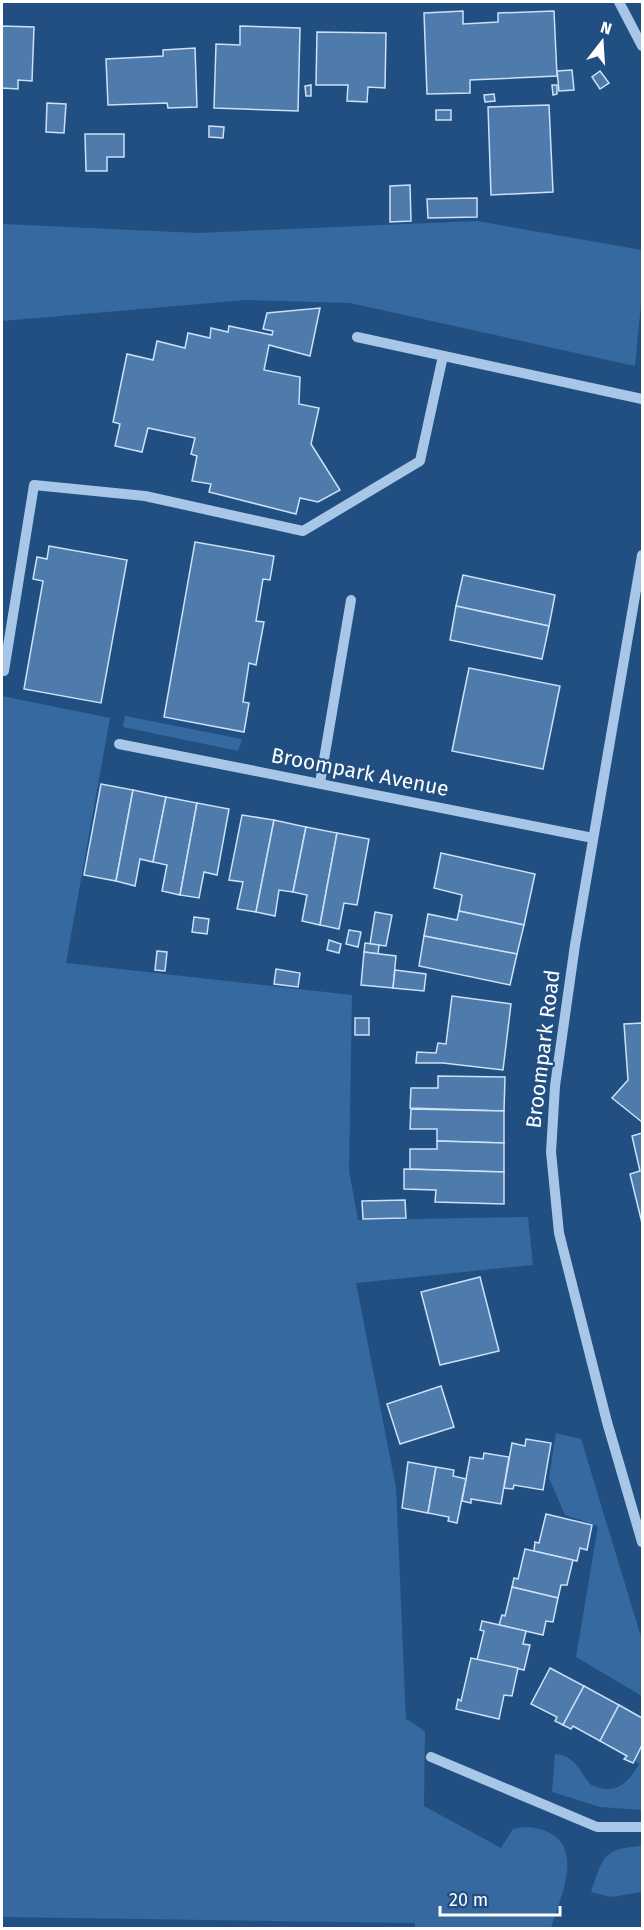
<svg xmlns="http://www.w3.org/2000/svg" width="644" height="1930" font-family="'Fira Sans',sans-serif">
	<rect width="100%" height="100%" fill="#214f82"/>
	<g fill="#3569a0">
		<polygon points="477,221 642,250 642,293 635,366 350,303 246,300 2,321 2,224 198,233"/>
		<path d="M 2,696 L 110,718 L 66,963 L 352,995 L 349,1171 L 358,1220 L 528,1217 L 533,1265 L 356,1283 L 396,1488 L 406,1720 L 410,1721 L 425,1732 L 424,1806 L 501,1848 L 513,1829 C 526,1826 538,1827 550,1833 C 584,1851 559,1901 551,1928 L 415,1928 L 415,1923 L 2,1917 Z"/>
		<polygon points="125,716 242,739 238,751 123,727"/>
		<polygon points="556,1433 581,1439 642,1640 642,1696 576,1657 598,1526 565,1515 549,1478"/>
		<path d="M 642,1745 L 642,1810 L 600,1807 L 552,1792 L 555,1754 C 577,1756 579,1772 591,1785 C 616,1796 628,1783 639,1764 L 634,1760 Z"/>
		<path d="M 642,1846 L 642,1892 L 611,1897 L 591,1892 C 604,1856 602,1849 642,1846 Z"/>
	</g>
	<g fill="#4e7bac" stroke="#cce0f6" stroke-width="1.5">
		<polygon points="463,11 463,24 498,22 498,13 554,11 557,76 470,80 470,93 427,94 424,13"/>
		<polygon points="2,26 34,27 32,81 18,80 18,89 2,88"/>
		<polygon points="240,26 300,28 298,111 214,108 216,44 240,45"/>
		<polygon points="317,32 386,33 385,88 368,87 367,102 347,101 348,85 316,85"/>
		<polygon points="195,48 197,107 168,108 167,103 108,105 106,59 163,56 163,50"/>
		<polygon points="572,70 574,90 559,91 557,71"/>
		<polygon points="600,71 609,83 600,89 592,77"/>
		<polygon points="311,85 311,96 306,96 305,86"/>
		<polygon points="552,85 557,85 557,94 553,95"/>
		<polygon points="494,94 495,101 485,102 484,95"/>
		<polygon points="47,103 66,104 64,133 46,132"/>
		<polygon points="549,105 553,192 491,195 488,107"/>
		<rect x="436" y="110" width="15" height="10"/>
		<polygon points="209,126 224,127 223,138 209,137"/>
		<polygon points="85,134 124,134 124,157 107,157 107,171 86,171"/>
		<polygon points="410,185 411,221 390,222 390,186"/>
		<polygon points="477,198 477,217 428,218 427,199"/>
		<polygon points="320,308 310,356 269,345 264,370 300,377 299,404 319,408 311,444 340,490 318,502 300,498 296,514 209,492 211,484 192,481 197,456 191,454 195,438 148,428 142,452 115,446 120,424 113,422 127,354 153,360 157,341 185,348 188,333 210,338 211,328 228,332 229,326 272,335 273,331 263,329 267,313"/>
		<polygon points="195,542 274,556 270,580 263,579 256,621 264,622 256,665 249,663 243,702 249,703 244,732 164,717"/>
		<polygon points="49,546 127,560 101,703 24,689 43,581 33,579 37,557 47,559"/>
		<polygon points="463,575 555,595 549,626 456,606"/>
		<polygon points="456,606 549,626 542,659 450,640"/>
		<polygon points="469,668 560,686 543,769 452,751"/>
		<polygon points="101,784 133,790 116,881 84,875"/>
		<polygon points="133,790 166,797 153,862 140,859 135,886 116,881"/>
		<polygon points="166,797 197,803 180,895 162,891 167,865 153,862"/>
		<polygon points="197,803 229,809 217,875 204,872 199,898 180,895"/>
		<polygon points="242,815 274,820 256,912 237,909 243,882 229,880"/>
		<polygon points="274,820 306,827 293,892 279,890 275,916 256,912"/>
		<polygon points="306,827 337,833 320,925 302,921 307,895 293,892"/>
		<polygon points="337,833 369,839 357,905 344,903 339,929 320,925"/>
		<polygon points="441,853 535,874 524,925 459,911 462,895 434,888"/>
		<polygon points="459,911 524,925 517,954 424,936 428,914 457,920"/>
		<polygon points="375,912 392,915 386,946 370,944"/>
		<polygon points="194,917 209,919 207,934 192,932"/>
		<polygon points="349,930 361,932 358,947 346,944"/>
		<polygon points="424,936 517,954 510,985 419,966"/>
		<polygon points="329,940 341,944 339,953 327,950"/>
		<polygon points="365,943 379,945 378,954 364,952"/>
		<polygon points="157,951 167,952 165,971 155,970"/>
		<polygon points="364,952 396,956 393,988 361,985"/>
		<polygon points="276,969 300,973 298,987 274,984"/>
		<polygon points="395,970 426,974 424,991 393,988"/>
		<polygon points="452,996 511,1004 503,1070 443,1063 416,1063 417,1052 436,1053 438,1043 446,1044"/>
		<rect x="355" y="1018" width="14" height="17"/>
		<polygon points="642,1023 642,1122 612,1098 628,1080 624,1024"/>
		<polygon points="438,1076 505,1077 504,1111 410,1108 411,1088 438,1088"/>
		<polygon points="411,1109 504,1111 504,1143 437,1141 437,1129 410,1129"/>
		<polygon points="642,1133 642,1223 630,1174 640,1171 632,1136"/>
		<polygon points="437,1141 504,1143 504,1172 410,1169 410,1149 437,1149"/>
		<polygon points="404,1169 504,1172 504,1204 435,1202 436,1190 404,1189"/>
		<polygon points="405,1200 406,1218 363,1219 362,1201"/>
		<polygon points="480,1277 499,1351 440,1365 421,1292"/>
		<polygon points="441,1386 454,1427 400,1444 387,1404"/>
		<polygon points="526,1439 551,1443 543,1490 514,1485 513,1489 504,1488 512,1443 525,1446"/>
		<polygon points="484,1453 509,1457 501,1504 471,1499 471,1503 462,1501 470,1457 483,1459"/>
		<polygon points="408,1462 436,1467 428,1513 402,1508"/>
		<polygon points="436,1467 454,1470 453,1476 466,1479 457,1523 448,1521 449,1517 428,1513"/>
		<polygon points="546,1514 592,1525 587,1550 580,1548 577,1561 534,1551 535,1542 539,1543"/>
		<polygon points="525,1549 573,1560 567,1585 561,1585 558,1598 512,1587 514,1578 518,1579"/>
		<polygon points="512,1587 558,1598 553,1622 546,1621 543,1635 499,1625 502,1615 505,1616"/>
		<polygon points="482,1621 526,1631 523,1644 530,1645 524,1670 477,1660 484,1631 480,1630"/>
		<polygon points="471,1658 518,1668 512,1696 504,1695 499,1719 456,1709 458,1699 461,1701"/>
		<polygon points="550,1668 584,1686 563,1725 555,1721 557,1717 531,1704"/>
		<polygon points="584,1686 619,1705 600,1741 573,1726 571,1729 563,1725"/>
		<polygon points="619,1705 642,1718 642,1745 633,1763 624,1759 627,1756 600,1741"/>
	</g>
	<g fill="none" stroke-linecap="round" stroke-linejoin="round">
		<g stroke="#a8c7e8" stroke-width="10">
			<polyline points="619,2 642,46"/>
			<polyline points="357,337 642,399"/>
			<polyline points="642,555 575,945 555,1086 551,1152 559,1233 607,1422 642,1542"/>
			<polyline points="4,671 34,485 145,496 303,531 420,461 443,356"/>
			<polyline points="119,744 593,838"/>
			<polyline points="320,783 351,600"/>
			<polyline points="431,1757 597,1827 642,1827"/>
		</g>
	</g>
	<g text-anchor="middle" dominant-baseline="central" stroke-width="4.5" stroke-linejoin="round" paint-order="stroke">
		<g font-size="21" fill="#fff" stroke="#214f82">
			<text transform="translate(360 772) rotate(11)">Broompark Avenue</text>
			<text transform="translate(543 1049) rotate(-83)">Broompark Road</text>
		</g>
	</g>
	<rect width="644" height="1930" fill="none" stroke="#ffffff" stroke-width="6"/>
	<g transform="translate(602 42) rotate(17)" stroke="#214f82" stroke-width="4.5" paint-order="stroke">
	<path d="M0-4.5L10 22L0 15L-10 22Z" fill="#ffffff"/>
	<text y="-9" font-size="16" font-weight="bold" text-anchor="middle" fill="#ffffff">N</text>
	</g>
	<path d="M440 1906v9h120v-9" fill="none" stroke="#ffffff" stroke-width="3"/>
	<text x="449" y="1906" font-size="18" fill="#ffffff" stroke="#214f82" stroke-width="4.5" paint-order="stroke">20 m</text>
</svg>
